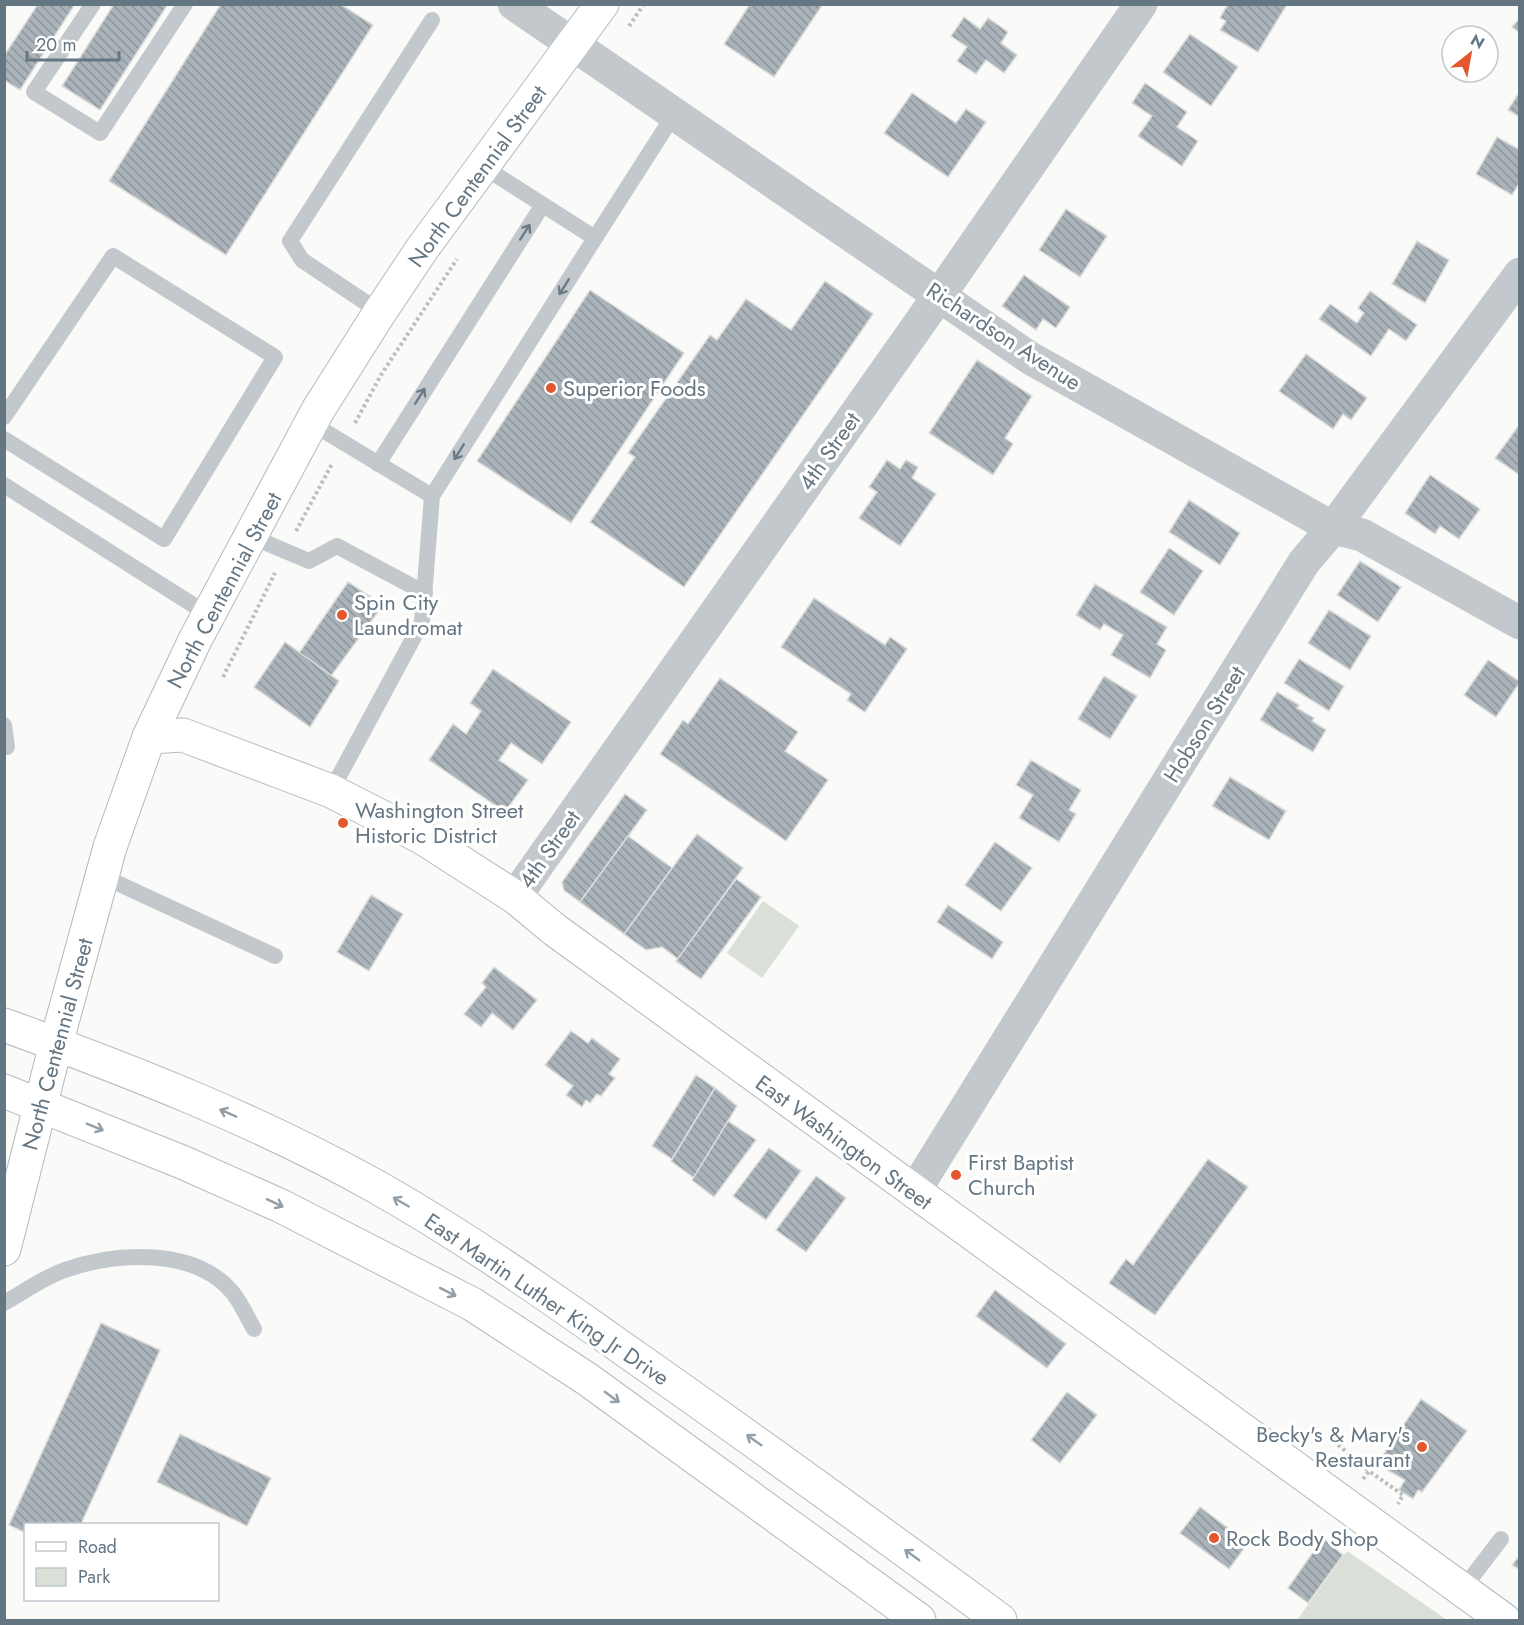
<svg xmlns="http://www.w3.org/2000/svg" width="1524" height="1625" font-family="Jost,sans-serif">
	<defs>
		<pattern id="building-back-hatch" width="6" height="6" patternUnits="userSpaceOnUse" patternTransform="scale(1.5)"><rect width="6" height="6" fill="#aab3b9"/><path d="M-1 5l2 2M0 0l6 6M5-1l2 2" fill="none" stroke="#8e969c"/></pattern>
	</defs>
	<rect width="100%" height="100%" fill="#fafaf8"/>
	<g fill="#dadfd7">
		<polygon points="763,901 799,926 762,978 727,953"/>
		<polygon points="1347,1551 1447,1620 1297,1620"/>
	</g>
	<g fill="url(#building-back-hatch)" stroke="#dcdcda" stroke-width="1.5">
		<polygon points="38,4 75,4 20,90 4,80 4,56"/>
		<polygon points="114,4 168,4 100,110 62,86"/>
		<polygon points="221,4 340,4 373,25 226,255 109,181"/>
		<polygon points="750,4 823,4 774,77 724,44"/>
		<polygon points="1228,4 1284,4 1286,6 1258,52 1220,30 1226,21 1220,18"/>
		<polygon points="964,17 980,29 988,18 1008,32 1001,43 1017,55 1004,73 986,60 976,74 957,61 967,47 951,36"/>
		<polygon points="1520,18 1520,33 1512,27"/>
		<polygon points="1190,34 1238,67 1211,106 1163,72"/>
		<polygon points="1145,83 1187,112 1177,127 1198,141 1182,166 1138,136 1152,116 1132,103"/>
		<polygon points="1520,91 1520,117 1508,110"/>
		<polygon points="912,93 956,123 966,109 986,122 948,177 884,133"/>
		<polygon points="1497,137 1520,150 1520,182 1512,195 1476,174"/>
		<polygon points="1066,209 1107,236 1080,277 1039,250"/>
		<polygon points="1417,241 1449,260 1425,303 1392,284"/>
		<polygon points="1024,275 1070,307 1056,328 1043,319 1036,330 1002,306"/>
		<polygon points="825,281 873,314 684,587 590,522 635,457 628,453 710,335 717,340 746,299 791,330"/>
		<polygon points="590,290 684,353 571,523 477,461"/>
		<polygon points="1370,291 1417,325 1406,341 1389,329 1371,356 1319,319 1330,304 1357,323 1364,313 1358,308"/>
		<polygon points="1306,354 1367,398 1351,420 1343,414 1333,429 1279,391"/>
		<polygon points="977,360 1032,396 1005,438 1013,444 993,475 929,433"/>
		<polygon points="1520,424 1520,475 1495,458"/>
		<polygon points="887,460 900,469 906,460 918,467 912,478 936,494 900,546 859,518 877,492 869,487"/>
		<polygon points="1430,475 1480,509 1459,539 1440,526 1435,534 1405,513"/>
		<polygon points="1189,500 1240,533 1220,565 1169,532"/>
		<polygon points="1169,548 1203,571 1174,615 1140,592"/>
		<polygon points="1360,561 1401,587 1378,622 1337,595"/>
		<polygon points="348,582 383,605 331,676 299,653"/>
		<polygon points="1095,584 1167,627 1157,644 1166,650 1150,678 1111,655 1123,635 1104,624 1100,630 1076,615"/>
		<polygon points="814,598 885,645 890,637 907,649 865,712 847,700 851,694 781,647"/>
		<polygon points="1329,610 1371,636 1350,670 1308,643"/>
		<polygon points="285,642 339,681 310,727 254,687"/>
		<polygon points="1299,659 1344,686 1329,711 1284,683"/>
		<polygon points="1488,660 1520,682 1496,717 1464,695"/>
		<polygon points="493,669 571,722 542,764 511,743 499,760 528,780 505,812 429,760 453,724 466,734 481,711 470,703"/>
		<polygon points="1104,676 1137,696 1110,739 1078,719"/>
		<polygon points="720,678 798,732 785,751 828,780 786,841 660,754 683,720 688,724"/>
		<polygon points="1277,692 1299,705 1297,708 1314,718 1312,721 1326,730 1313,752 1260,720"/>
		<polygon points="1031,760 1081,790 1069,810 1076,814 1059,842 1019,818 1033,795 1016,785"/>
		<polygon points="1230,777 1286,811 1269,840 1212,806"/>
		<polygon points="625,794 647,810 580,902 564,890 562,882"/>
		<polygon points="697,834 743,868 678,959 662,947 646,950 624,934"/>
		<polygon points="628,836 672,868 624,934 580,902"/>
		<polygon points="995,842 1032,868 1001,911 965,885"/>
		<polygon points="736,879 761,897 701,979 676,961"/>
		<polygon points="371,895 403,914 369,971 337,952"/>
		<polygon points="948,905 1003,942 992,959 937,922"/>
		<polygon points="494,967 537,1000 513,1030 492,1013 481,1027 464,1014 486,987 482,983"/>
		<polygon points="571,1031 588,1043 592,1038 620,1059 609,1074 615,1078 601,1096 597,1094 590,1103 586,1100 582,1107 566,1095 573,1086 545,1065"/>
		<polygon points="696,1075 715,1088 672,1159 652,1146"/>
		<polygon points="715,1088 737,1106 694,1178 671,1161"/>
		<polygon points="728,1121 756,1140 714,1197 692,1180"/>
		<polygon points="769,1148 801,1171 766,1220 733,1196"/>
		<polygon points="1208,1159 1248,1187 1155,1315 1109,1283 1126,1259 1133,1265"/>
		<polygon points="816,1176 846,1198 806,1252 776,1230"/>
		<polygon points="995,1290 1066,1344 1047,1368 976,1316"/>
		<polygon points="101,1323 160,1350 81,1524 26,1524 26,1533 9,1525"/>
		<polygon points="1067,1392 1097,1415 1060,1463 1031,1440"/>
		<polygon points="1421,1399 1467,1431 1422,1492 1418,1490 1413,1499 1399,1490 1405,1480 1377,1464"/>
		<polygon points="180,1434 271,1478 247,1526 157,1482"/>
		<polygon points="1200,1507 1248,1543 1229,1569 1180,1533"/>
		<polygon points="1323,1538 1343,1555 1308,1603 1288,1588"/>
		<polygon points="1520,1555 1520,1570 1512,1565"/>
	</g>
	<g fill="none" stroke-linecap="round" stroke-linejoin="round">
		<defs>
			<g id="secondary">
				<polyline points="149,737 183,735 331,791 423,838 515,897 555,930 1504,1620"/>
				<path d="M 4,1025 C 131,1071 257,1120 375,1186 C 462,1235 543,1292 625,1350 C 751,1438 876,1529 1000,1620"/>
				<polyline points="4,1091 182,1162 281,1206 472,1304 587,1379 919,1620"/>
				<polyline points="4,1249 56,1044 110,847 149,737 195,640 318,410 380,312 422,249 602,4"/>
			</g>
		</defs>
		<use href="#secondary" stroke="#b3babf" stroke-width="35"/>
		<g stroke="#bbbfc2" stroke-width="4" stroke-dasharray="3 3" stroke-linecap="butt">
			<polyline points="629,26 644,4"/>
			<polyline points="355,423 381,375 457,259"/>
			<polyline points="296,531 332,464"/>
			<polyline points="223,677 275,573"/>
			<polyline points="1329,1437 1369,1471"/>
			<polyline points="1363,1479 1369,1471 1403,1495 1398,1504"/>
		</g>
		<g stroke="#c3c8cc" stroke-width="16">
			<polyline points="93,4 34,92 100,133 185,4"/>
			<polyline points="482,166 595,238 675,113"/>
			<polyline points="380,312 302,260 290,241 432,20"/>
			<polyline points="4,417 113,256 275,357 164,539 4,439"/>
			<polyline points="311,423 432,496"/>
			<polyline points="378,464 542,206"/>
			<polyline points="4,485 209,615"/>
			<polyline points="250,536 309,561 337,546 425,593"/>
			<polyline points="4,725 7,747"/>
			<polyline points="331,791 422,622 432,496 595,238"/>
			<polyline points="102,876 275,956"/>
			<path d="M 4,1303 C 24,1292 44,1277 65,1270 C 116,1252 195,1247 233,1293 C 241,1303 247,1317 254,1329"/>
			<polyline points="1462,1590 1501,1539"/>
		</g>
		<g stroke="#c3c8cc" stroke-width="33">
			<polyline points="514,4 1030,358 1333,528 1362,535 1520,623"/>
			<polyline points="515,897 950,280 1141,4"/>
			<polyline points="914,1192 1304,562 1333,528 1520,274"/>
		</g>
		<use href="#secondary" stroke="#fff" stroke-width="33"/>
	</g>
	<defs><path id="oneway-shaft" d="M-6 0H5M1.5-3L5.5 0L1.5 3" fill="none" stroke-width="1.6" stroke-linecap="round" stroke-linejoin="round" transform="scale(1.5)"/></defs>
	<g stroke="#6a7a87">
		<use href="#oneway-shaft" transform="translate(525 232) rotate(-57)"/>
		<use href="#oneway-shaft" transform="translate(564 287) rotate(122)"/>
		<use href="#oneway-shaft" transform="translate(420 396) rotate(-58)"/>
		<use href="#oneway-shaft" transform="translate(459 452) rotate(122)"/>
	</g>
	<g stroke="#939fa8">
		<use href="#oneway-shaft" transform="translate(228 1113) rotate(-156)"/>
		<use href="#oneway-shaft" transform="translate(95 1127) rotate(22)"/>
		<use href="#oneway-shaft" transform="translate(401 1202) rotate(-150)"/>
		<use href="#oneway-shaft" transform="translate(275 1203) rotate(25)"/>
		<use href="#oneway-shaft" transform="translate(448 1292) rotate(27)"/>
		<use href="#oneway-shaft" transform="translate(612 1397) rotate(36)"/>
		<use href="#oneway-shaft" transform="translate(754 1440) rotate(-145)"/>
		<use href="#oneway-shaft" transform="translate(912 1555) rotate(-144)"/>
	</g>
	<g fill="#e4572e" stroke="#fff" stroke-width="2">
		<circle cx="551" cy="388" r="6"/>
		<circle cx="342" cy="615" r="6"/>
		<circle cx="343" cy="823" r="6"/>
		<circle cx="956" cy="1175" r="6"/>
		<circle cx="1422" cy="1447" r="6"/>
		<circle cx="1214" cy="1538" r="6"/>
	</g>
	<g text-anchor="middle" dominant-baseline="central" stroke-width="6" stroke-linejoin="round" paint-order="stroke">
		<g font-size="22" fill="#657683" stroke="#fff">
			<text transform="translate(477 176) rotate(-54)">North Centennial Street</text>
			<text transform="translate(1004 336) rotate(33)">Richardson Avenue</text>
			<text transform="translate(829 451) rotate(-55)">4th Street</text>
			<text transform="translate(224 590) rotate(-62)">North Centennial Street</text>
			<text transform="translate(1204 724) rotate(-58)">Hobson Street</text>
			<text transform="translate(549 849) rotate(-55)">4th Street</text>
			<text transform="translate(57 1044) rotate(-75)">North Centennial Street</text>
			<text transform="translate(844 1142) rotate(36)">East Washington Street</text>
			<text transform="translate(547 1299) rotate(34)">East Martin Luther King Jr Drive</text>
		</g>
		<g font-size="22" fill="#657683" stroke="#fff" text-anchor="start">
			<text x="563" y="388">Superior Foods</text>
			<text x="354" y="602">Spin City<tspan x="354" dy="25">Laundromat</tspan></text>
			<text x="355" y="810">Washington Street<tspan x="355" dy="25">Historic District</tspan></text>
			<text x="968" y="1162">First Baptist<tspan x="968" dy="25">Church</tspan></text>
			<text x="1410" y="1434" text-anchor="end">Becky's &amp; Mary's<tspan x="1410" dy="25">Restaurant</tspan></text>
			<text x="1226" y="1538">Rock Body Shop</text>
		</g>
	</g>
	<rect width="1524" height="1625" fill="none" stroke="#657683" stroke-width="12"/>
	<rect x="24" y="1523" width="195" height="78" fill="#ffffff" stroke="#c1c8cd" stroke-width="1.5"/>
	<rect x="36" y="1542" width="30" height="9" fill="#ffffff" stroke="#c1c8cd" stroke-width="1.5"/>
	<text x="78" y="1553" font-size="18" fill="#657683">Road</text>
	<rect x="36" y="1568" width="30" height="18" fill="#dadfd7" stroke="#c1c8cd" stroke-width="1.5"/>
	<text x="78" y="1583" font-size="18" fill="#657683">Park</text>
	<g transform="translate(1470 54) rotate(31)"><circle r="28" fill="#ffffff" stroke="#c1c8cd" stroke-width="1.5"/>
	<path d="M0-4.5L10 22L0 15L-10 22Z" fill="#e4572e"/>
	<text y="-9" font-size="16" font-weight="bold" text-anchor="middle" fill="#657683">N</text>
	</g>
	<path d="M27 51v9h92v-9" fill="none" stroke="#657683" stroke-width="3"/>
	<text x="36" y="51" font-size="18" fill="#657683" stroke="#ffffff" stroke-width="4.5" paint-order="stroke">20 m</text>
</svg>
